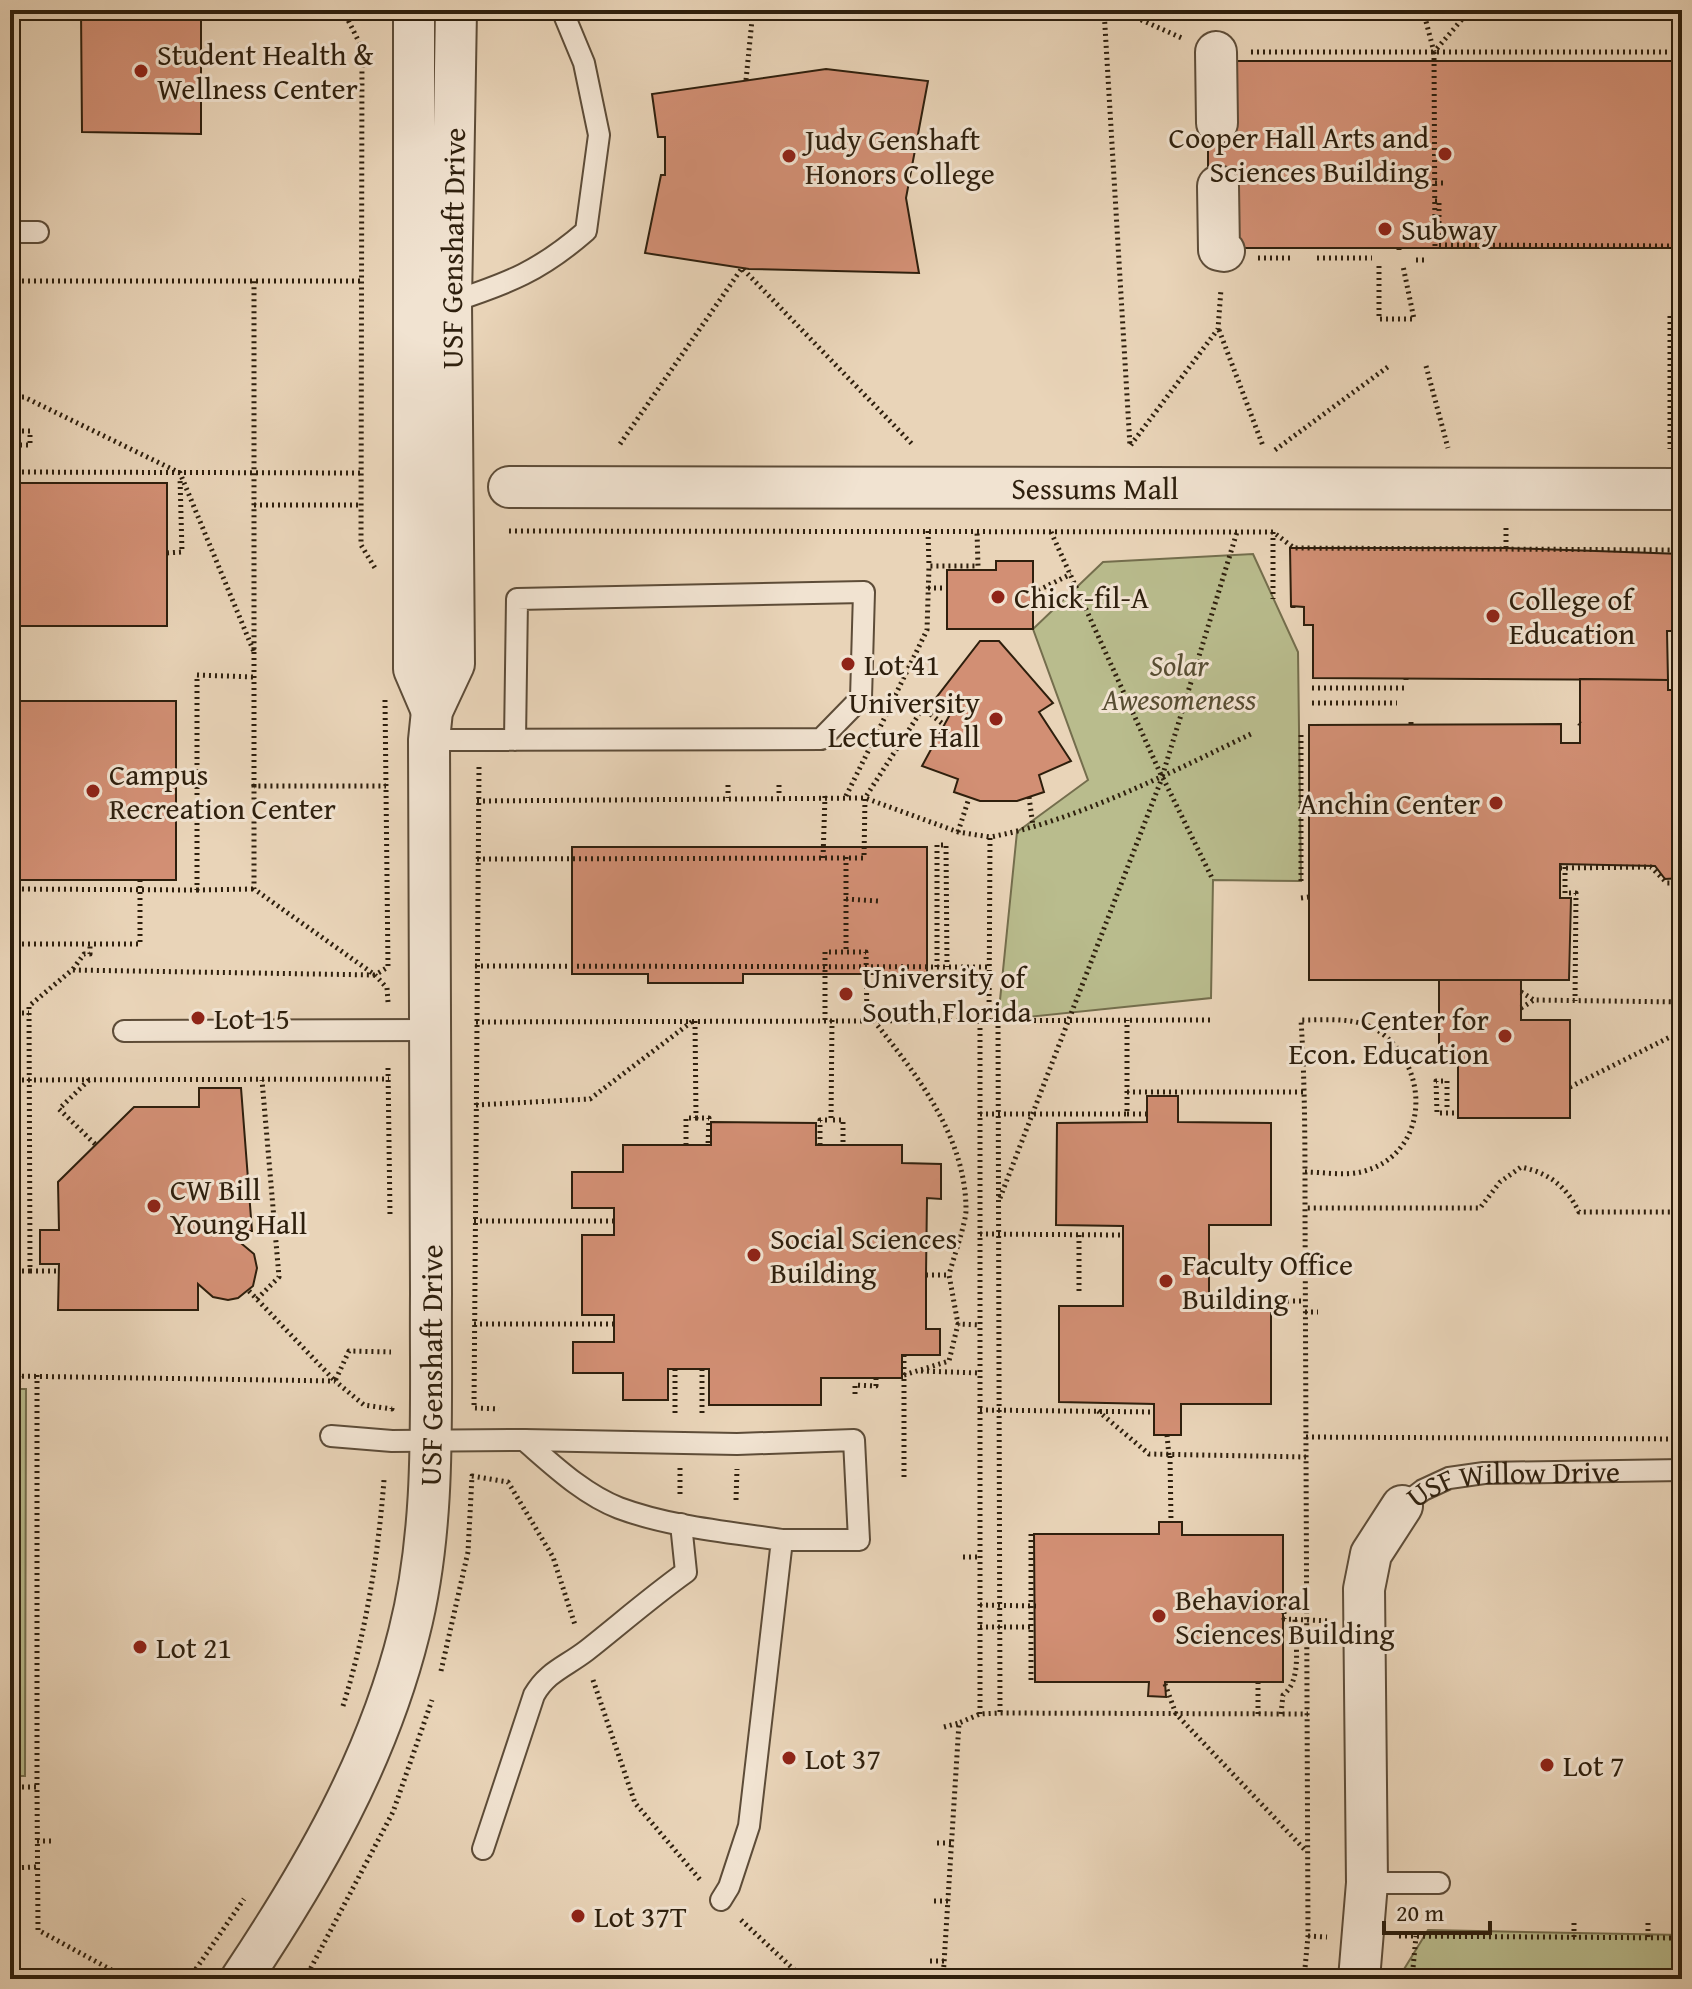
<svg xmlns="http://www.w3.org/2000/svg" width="1692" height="1989" font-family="'Gentium Book Plus',serif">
	<rect width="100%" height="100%" fill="#e9d4b8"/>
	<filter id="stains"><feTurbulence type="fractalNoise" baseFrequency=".0025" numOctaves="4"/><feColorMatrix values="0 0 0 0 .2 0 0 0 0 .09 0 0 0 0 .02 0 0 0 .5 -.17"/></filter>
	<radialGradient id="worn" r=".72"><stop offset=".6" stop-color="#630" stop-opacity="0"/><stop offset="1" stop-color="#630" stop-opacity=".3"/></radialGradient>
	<g fill="#b9bc8d" stroke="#746e4d" stroke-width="2">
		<polygon points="1253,554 1298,652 1301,881 1213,880 1211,998 998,1020 1017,832 1088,780 1033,629 1103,562"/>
		<polygon points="10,1389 26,1389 25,1776 10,1776"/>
		<polygon points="1428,1930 1682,1935 1682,1979 1398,1979"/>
	</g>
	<g fill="#d28f74" stroke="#2e1f0d" stroke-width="2">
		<polygon points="81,10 201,10 201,134 82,132"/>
		<polygon points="1225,61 1682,61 1682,248 1226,248 1208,186 1208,123"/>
		<polygon points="826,69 928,81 906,198 919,273 749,269 645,253 661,175 665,175 665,137 658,137 652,94"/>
		<rect x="10" y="483" width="157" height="143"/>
		<polygon points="1290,548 1506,548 1682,554 1682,631 1667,631 1668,680 1313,678 1313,625 1304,625 1304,607 1291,606"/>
		<polygon points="996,561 1033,561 1033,629 947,629 947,570 996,570"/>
		<polygon points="980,641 999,641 1053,703 1039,712 1071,761 1039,775 1044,792 1017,801 980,801 954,792 958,779 922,766 954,707 936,698"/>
		<polygon points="1580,679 1668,680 1668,690 1682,690 1682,878 1665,879 1655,866 1560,864 1560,898 1571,898 1569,980 1309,980 1309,725 1561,724 1561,743 1580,743"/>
		<rect x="10" y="701" width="166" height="179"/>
		<polygon points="572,847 927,847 927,974 743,974 743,983 648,983 648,974 572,974"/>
		<polygon points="1439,980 1521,980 1521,1020 1570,1020 1570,1118 1458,1118 1458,1051 1439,1051"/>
		<polygon points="199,1088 241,1088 252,1231 239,1231 236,1239 254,1254 257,1268 253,1286 238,1298 228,1300 213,1297 198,1284 198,1310 58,1310 59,1264 40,1264 40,1230 59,1230 58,1182 134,1107 199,1107"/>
		<polygon points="1147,1096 1178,1096 1178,1122 1271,1123 1271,1225 1209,1225 1209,1310 1271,1310 1271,1404 1181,1404 1181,1435 1154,1435 1154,1404 1059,1402 1059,1306 1123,1306 1123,1226 1056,1225 1057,1123 1147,1122"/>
		<polygon points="711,1122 816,1123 816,1145 902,1145 902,1163 941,1164 941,1199 927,1198 926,1275 926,1329 940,1329 940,1355 902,1355 902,1378 821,1378 821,1405 709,1405 709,1369 668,1369 668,1400 623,1400 623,1373 573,1373 573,1342 614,1342 614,1315 582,1315 582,1235 614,1235 614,1208 572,1208 572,1172 623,1172 623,1145 711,1145"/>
		<polygon points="1159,1522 1182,1522 1182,1535 1283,1535 1283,1682 1165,1682 1166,1697 1148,1696 1149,1682 1035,1682 1034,1534 1159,1534"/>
	</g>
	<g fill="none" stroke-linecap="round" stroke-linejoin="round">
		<defs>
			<g id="lane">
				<polyline points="10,232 38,232"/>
				<path d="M 451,302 C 509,283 540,271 586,231 L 599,135 L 584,63 L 562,10"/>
				<polyline points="429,740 821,739 861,698 864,592 517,599 515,740"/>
				<polyline points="124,1031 432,1030"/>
				<path d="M 331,1436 L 392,1441 L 524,1440 C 553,1465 583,1494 619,1508 C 670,1527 729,1532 782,1540 L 749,1826 L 729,1887 L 721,1900"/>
				<polyline points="524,1440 737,1444 854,1440 859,1540 782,1540"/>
				<path id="s1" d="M 1402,1506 L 1423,1490 L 1449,1478 L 1484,1473 L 1682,1470"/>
				<path d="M 483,1849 L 534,1695 C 547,1672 565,1667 586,1651 C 619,1625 651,1597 686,1572 L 681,1524"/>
				<polyline points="1367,1883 1439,1883"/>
			</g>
			<g id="street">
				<polyline points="414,10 414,669 432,711"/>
				<polyline points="1216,52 1217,123"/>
				<polyline points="1218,186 1219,250 1224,251"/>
				<path id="s2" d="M 509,487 L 1682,489"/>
				<path id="s3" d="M 241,1979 C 313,1871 377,1761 409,1633 C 437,1524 430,1405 431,1294 C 432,1109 431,924 429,740 L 432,711 L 454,664 L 451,302 L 456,10"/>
				<polyline points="1359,1979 1367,1883 1364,1589 1371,1554 1402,1506"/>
			</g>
		</defs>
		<use href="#lane" stroke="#5d4c38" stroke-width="24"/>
		<use href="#street" stroke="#5d4c38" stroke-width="44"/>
		<g stroke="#2e1f0d" stroke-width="5" stroke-dasharray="2 4" stroke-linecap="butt">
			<polyline points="343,10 362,48 361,545 375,568"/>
			<polyline points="1104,10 1130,446 1218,329 1221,289"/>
			<polyline points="1119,10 1184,39"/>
			<polyline points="1423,10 1434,52 1470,10"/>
			<polyline points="1251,52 1682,52"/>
			<polyline points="1434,52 1435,249"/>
			<polyline points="746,80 753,10"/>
			<polyline points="1435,183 1446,183"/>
			<polyline points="1435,201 1439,201 1439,245 1678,246 1678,251"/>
			<polyline points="1399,248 1399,253"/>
			<polyline points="1258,258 1294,258"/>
			<polyline points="1317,258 1372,258"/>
			<polyline points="1416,260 1424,260"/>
			<polyline points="1379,266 1379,319 1414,319 1403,266"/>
			<polyline points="10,281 362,281"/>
			<polyline points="1670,316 1670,449"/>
			<polyline points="1219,330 1263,446"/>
			<polyline points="1426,366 1448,448"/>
			<polyline points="10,397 24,397 180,473 254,652 254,281"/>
			<polyline points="10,431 30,431 30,445 10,445"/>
			<polyline points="620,444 742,268 913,445"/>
			<polyline points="1275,450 1389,366"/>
			<polyline points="10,472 361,473"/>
			<polyline points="254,505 361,505"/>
			<polyline points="509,531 1273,532 1294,548 1682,550"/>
			<polyline points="928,531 929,566"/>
			<polyline points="1051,532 1162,777 1237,532"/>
			<polyline points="1273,532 1273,599"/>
			<polyline points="1506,548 1506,524"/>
			<polyline points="167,553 182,552 180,478"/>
			<polyline points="928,588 947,588"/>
			<polyline points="1033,593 1071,574"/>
			<polyline points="1293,606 1293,610"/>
			<polyline points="197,675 254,677"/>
			<polyline points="1406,678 1406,680"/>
			<polyline points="1312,688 1406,688"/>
			<polyline points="1579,688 1580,688"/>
			<polyline points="1681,690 1682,688"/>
			<polyline points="385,700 388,967 375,975 387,988 388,1002"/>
			<polyline points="1312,703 1397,703"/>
			<polyline points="890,706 927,630 929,566 978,566 977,531"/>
			<polyline points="1411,722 1411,724"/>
			<polyline points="1579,723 1580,724"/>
			<polyline points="479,767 474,1408 499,1409"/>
			<polyline points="1163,778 1213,880"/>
			<polyline points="728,785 728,798"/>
			<polyline points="779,785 779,797"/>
			<polyline points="254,786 254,652"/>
			<polyline points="846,796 886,715"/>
			<polyline points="1029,797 1033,826"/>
			<polyline points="477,801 865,798 958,832 990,837"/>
			<polyline points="958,832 969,798"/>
			<polyline points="846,857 846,952"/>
			<polyline points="823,858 825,796"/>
			<polyline points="477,859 864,858 865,798 923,708 944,725"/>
			<polyline points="1565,867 1565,893 1576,893 1575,1001"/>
			<polyline points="1560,868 1651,867 1667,883 1682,883"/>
			<polyline points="1301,881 1301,733"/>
			<polyline points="197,890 254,889"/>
			<polyline points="1301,898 1309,897"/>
			<polyline points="846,899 878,901"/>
			<polyline points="10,944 140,944 140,880"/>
			<polyline points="475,966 990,967"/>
			<polyline points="937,967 937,845 946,845 947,967"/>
			<polyline points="73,969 84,954 90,954 90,944"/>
			<polyline points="1682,986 1682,1010"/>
			<polyline points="1521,992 1534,1000 1680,1002"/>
			<polyline points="1521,1008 1534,1000"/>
			<polyline points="10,1013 29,1013"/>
			<polyline points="825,1020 825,952 866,952 867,1020"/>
			<polyline points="832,1020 831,1120 843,1120 843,1145"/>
			<path d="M 989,1020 L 990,837 C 1074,822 1176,770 1253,733"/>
			<polyline points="998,1020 1000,1713"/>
			<path d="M 874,1021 C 917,1075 966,1137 966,1210 C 966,1223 953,1259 949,1275"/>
			<polyline points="476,1022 1211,1020"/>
			<polyline points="388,1068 390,1215"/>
			<polyline points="10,1080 389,1079"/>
			<polyline points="89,1080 59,1109 96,1145"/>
			<polyline points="1570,1087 1682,1031"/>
			<polyline points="1127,1092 1306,1092"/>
			<polyline points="476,1105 590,1099 694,1020"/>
			<polyline points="1447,1107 1447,1081 1436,1081 1437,1113 1458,1113"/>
			<polyline points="980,1114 1127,1114 1127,1020"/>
			<polyline points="1127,1114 1147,1114"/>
			<polyline points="696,1118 709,1118 708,1145"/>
			<polyline points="686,1145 686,1118 696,1118 695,1021"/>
			<polyline points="820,1145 820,1120 831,1120"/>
			<path d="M 1305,1172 C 1322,1172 1344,1176 1361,1172 C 1427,1156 1432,1074 1384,1035 C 1361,1016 1329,1020 1301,1020 C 1305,1083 1305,1145 1305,1208"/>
			<polyline points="1000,1198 1162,778"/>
			<polyline points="474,1221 614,1221"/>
			<polyline points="980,1234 1123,1235"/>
			<polyline points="1079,1235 1079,1294"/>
			<polyline points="10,1271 30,1271 29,1006 72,970 375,975 254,889 254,786 386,786"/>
			<polyline points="30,1271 58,1271"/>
			<polyline points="1305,1272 1318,1273"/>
			<polyline points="926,1275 949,1275 958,1324"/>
			<polyline points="249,1291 335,1381 349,1351 391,1352"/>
			<polyline points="257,1299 279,1277 262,1080"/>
			<polyline points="1209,1301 1305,1301"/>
			<polyline points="1305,1312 1318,1312"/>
			<polyline points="474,1324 614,1324"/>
			<polyline points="675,1369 675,1417"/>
			<polyline points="702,1369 702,1416"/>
			<polyline points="921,1371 980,1373"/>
			<polyline points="37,1375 37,1787"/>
			<polyline points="904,1375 904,1355"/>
			<polyline points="10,1376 335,1381 364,1405 392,1409 392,1405"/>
			<polyline points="18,1389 19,1376"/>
			<polyline points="855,1394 855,1385 876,1386 876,1378"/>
			<polyline points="980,1410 1153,1412"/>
			<polyline points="1098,1411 1149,1454 1306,1457"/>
			<polyline points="1167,1435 1169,1456"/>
			<polyline points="1306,1437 1682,1439"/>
			<polyline points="1170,1456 1171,1522"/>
			<polyline points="680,1468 680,1496"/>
			<polyline points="904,1477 904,1375 949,1361 958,1324 980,1325"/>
			<polyline points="736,1500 737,1469"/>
			<polyline points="1031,1534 1031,1682"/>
			<polyline points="963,1557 980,1557"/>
			<polyline points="980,1605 1036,1606"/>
			<polyline points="1284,1606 1284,1619 1330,1621"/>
			<polyline points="1284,1606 1307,1606"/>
			<polyline points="980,1627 1035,1627"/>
			<polyline points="441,1671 468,1552 472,1476 508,1482 553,1557 575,1625"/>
			<polyline points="593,1680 635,1803 702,1882"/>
			<polyline points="1258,1682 1258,1714"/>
			<polyline points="1165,1684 1176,1714 1306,1851"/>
			<path d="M 343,1706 C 366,1632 378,1557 384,1480"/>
			<polyline points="980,1714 980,1020"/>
			<path d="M 1281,1714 L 1283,1695 C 1303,1680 1295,1642 1295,1619"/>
			<polyline points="944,1727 959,1723"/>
			<polyline points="16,1776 19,1787"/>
			<polyline points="10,1787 37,1787 38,1930 128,1979"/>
			<polyline points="37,1841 51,1841"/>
			<polyline points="937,1843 952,1843"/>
			<polyline points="10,1868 37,1867"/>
			<polyline points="934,1901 948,1901"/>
			<polyline points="741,1920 804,1979"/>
			<polyline points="1574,1923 1574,1937"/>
			<polyline points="1648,1923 1648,1937"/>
			<polyline points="1308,1936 1327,1937"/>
			<polyline points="1399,1936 1682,1938"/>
			<polyline points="930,1961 944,1961"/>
			<polyline points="189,1979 244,1899"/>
			<polyline points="305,1979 393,1812 432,1700"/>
			<polyline points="943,1979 959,1723 980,1714 1000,1713 1308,1714"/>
			<path d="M 1304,1979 L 1308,1936 L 1305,1208 L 1480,1208 L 1500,1182 L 1521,1167 C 1549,1173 1566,1186 1579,1212 L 1682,1212"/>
			<polyline points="1412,1979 1416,1936"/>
		</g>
		<use href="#lane" stroke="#f1e3d1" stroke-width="20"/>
		<use href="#street" stroke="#f1e3d1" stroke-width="40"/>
		<polyline stroke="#2e1f0d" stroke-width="5" stroke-dasharray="2 4" stroke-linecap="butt" points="10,889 197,890 197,675"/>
	</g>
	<g fill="#8f2418" stroke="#f1e3d1" stroke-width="3">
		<circle cx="141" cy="71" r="8"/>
		<circle cx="1445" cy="154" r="8"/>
		<circle cx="789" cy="156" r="8"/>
		<circle cx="1385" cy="229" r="8"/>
		<circle cx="998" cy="597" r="8"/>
		<circle cx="1493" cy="616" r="8"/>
		<circle cx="848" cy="664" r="8"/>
		<circle cx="996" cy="719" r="8"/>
		<circle cx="93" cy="791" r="8"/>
		<circle cx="1496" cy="803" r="8"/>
		<circle cx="846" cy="994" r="8"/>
		<circle cx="198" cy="1018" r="8"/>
		<circle cx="1505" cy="1036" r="8"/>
		<circle cx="154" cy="1206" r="8"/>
		<circle cx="754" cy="1255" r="8"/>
		<circle cx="1166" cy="1281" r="8"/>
		<circle cx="1159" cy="1616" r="8"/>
		<circle cx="140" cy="1647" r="8"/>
		<circle cx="789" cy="1758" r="8"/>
		<circle cx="1547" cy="1765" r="8"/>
		<circle cx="578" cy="1916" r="8"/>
	</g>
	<g text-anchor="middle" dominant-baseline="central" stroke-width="6" stroke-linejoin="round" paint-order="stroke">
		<g font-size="30" fill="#2e1f0d" stroke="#f1e3d1" text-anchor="start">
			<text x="157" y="54">Student Health &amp;<tspan x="157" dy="34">Wellness Center</tspan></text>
			<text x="1429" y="137" text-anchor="end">Cooper Hall Arts and<tspan x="1429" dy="34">Sciences Building</tspan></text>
			<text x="805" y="139">Judy Genshaft<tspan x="805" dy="34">Honors College</tspan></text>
			<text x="1401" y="229">Subway</text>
			<text x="1014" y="597">Chick-fil-A</text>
			<text x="1509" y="599">College of<tspan x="1509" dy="34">Education</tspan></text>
			<text x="864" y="664">Lot 41</text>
			<text x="980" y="702" text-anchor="end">University<tspan x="980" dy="34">Lecture Hall</tspan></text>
			<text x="109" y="774">Campus<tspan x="109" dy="34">Recreation Center</tspan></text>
			<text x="1480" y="803" text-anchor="end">Anchin Center</text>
			<text x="862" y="977">University of<tspan x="862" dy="34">South Florida</tspan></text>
			<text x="214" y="1018">Lot 15</text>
			<text x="1489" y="1019" text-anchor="end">Center for<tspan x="1489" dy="34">Econ. Education</tspan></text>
			<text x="170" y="1189">CW Bill<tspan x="170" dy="34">Young Hall</tspan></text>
			<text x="770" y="1238">Social Sciences<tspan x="770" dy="34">Building</tspan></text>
			<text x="1182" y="1264">Faculty Office<tspan x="1182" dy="34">Building</tspan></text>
			<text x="1175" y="1599">Behavioral<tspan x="1175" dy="34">Sciences Building</tspan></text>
			<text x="156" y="1647">Lot 21</text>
			<text x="805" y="1758">Lot 37</text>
			<text x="1563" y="1765">Lot 7</text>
			<text x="594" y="1916">Lot 37T</text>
		</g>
		<g font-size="30" fill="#2e1f0d" stroke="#f1e3d1">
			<text stroke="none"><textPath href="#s3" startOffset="1778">USF Genshaft Drive</textPath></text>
			<text stroke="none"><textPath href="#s2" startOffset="586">Sessums Mall</textPath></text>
			<text stroke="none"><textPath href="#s3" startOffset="656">USF Genshaft Drive</textPath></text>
			<text stroke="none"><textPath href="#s1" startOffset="118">USF Willow Drive</textPath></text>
		</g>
		<g font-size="30" font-style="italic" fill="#584e33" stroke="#f1e3d1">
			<text x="1179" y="665">Solar<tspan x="1179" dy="34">Awesomeness</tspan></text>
		</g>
	</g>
	<rect width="1692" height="1989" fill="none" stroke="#e9d4b8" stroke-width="40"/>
	<rect x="12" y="12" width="1668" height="1965" fill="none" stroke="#2e1f0d" stroke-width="4"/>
	<rect x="20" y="20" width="1652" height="1949" fill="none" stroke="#2e1f0d" stroke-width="2"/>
	<path d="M1384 1921v12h106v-12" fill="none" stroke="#2e1f0d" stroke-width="4"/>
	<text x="1396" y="1921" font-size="24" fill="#2e1f0d" stroke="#f1e3d1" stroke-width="6" paint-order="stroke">20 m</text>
	<rect width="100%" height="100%" filter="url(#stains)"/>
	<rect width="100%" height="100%" fill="url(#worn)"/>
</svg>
